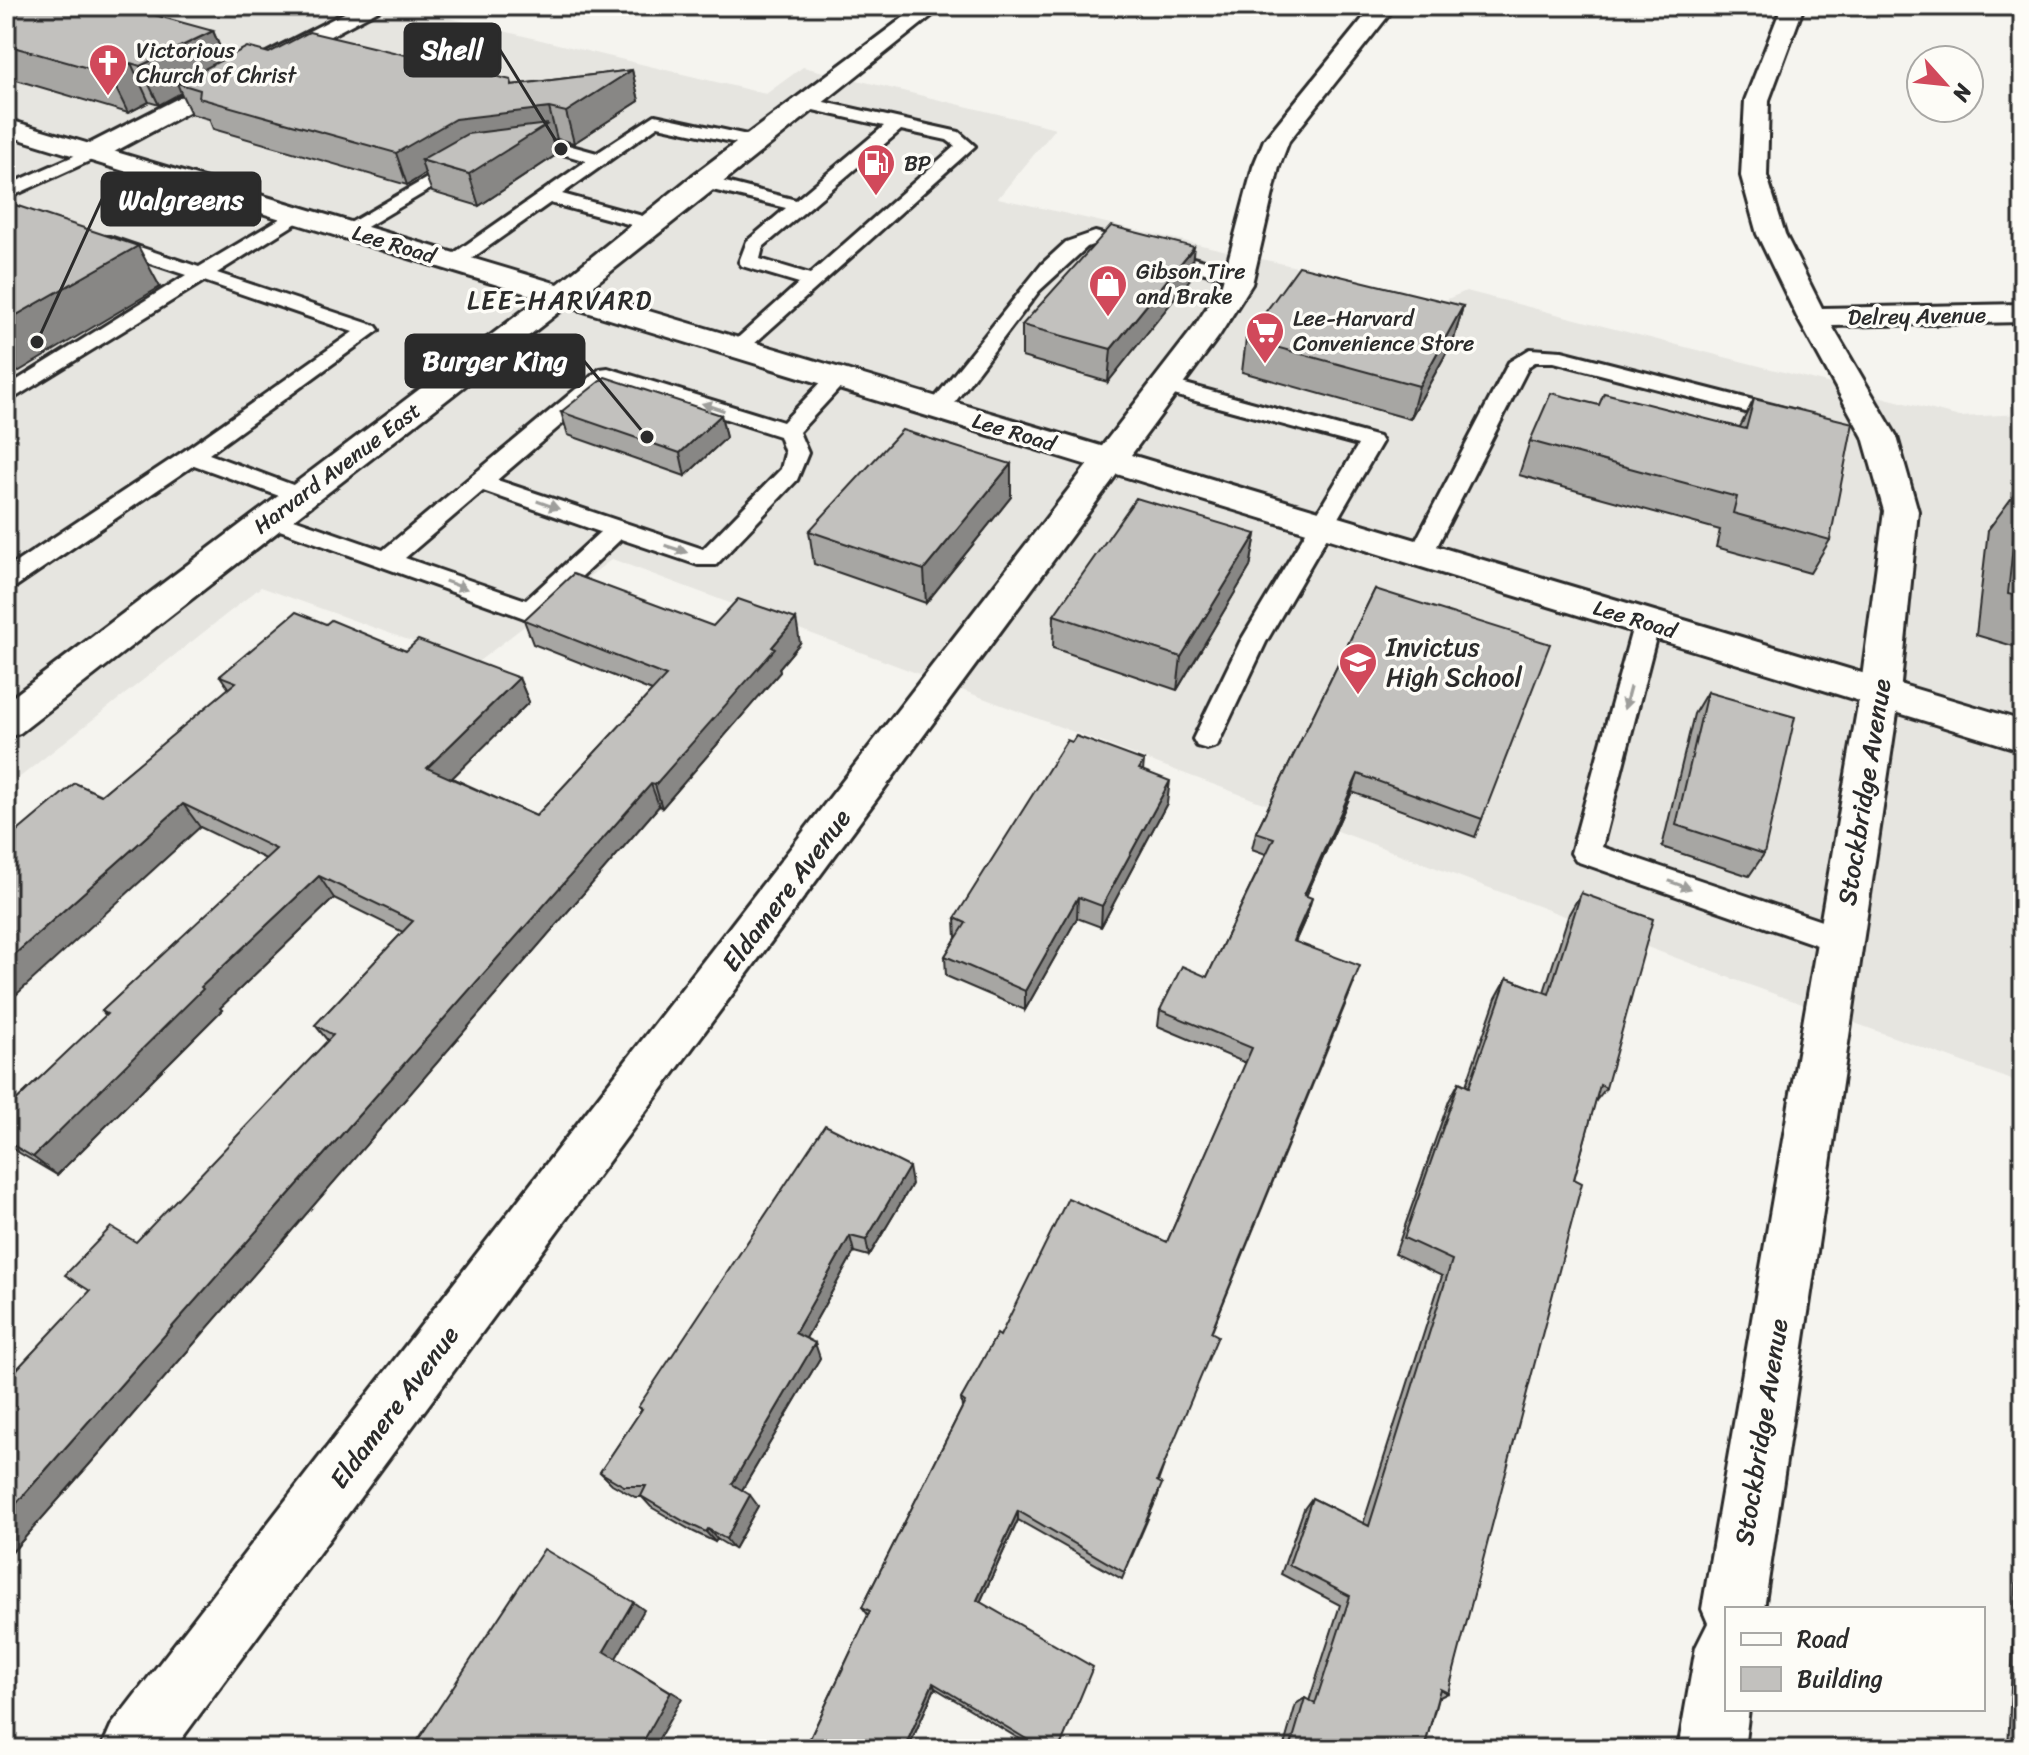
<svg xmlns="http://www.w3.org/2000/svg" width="2029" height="1755" font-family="Sriracha,sans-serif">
	<rect width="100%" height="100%" fill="#f5f4ef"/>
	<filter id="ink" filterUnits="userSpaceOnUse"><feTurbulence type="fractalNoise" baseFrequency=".0125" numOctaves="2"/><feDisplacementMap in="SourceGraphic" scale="16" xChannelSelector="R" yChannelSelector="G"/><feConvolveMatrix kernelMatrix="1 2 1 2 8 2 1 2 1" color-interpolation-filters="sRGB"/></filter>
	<g filter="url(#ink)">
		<polygon fill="#e6e5e0" points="6,6 316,6 341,12 354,6 399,6 766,94 803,67 1056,128 998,198 1443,301 1466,291 1960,417 2023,414 2023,1084 1711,971 612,559 475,664 261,587 6,788"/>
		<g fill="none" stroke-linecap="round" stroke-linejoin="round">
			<defs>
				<g id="lane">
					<path d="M 806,98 L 959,132 L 975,146 L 745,352 L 731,352 L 727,348 L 731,344 L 799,283 L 742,266 L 739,262 L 747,241 L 786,208 L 696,186 L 693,182 L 702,176 L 796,200 L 884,126 L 800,107 L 800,99 ZM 901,130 L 947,140 L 955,146 L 810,274 L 760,259 L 763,247 Z"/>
					<polygon points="655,115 761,138 764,142 755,147 658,126 562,194 657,220 657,228 650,230 550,203 461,266 447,266 444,262 447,258 586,161 556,152 513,157 504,152 507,148 557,142 597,153"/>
					<polygon points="92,148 101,153 98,157 6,199 6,186"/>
					<polygon points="463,157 472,162 469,166 355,234 341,234 338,230"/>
					<polygon points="296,209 305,215 303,219 217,273 376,326 379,330 209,454 309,491 313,496 309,501 293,501 194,465 15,587 6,589 6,569 184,451 353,332 204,281 6,403 6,387 186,275 96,245 93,241 96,237 110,237 199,267"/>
					<polygon points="1095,232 1246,272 1249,276 1239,282 1095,244 1087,247 1039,291 946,414 930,414 927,409 930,404 1042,264 1066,242"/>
					<polygon points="1530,349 1562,351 1796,411 1799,416 1788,423 1554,362 1535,362 1529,366 1433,554 1430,560 1412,560 1409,554 1509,362"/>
					<path d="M 608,368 L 783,422 L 830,373 L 846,373 L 849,378 L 799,432 L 808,453 L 797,480 L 716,565 L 698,565 L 621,539 L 539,617 L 530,620 L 263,524 L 259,519 L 271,511 L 383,550 L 600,369 ZM 611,382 L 779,436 L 785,453 L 781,469 L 703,549 L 497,480 ZM 483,491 L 600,532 L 526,600 L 405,558 Z"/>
					<polygon points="1167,379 1379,437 1382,442 1266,642 1217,746 1207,749 1197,746 1193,739 1240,642 1358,445 1159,391 1156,386"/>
					<polygon points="1647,613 1656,616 1660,622 1602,847 1851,931 1856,940 1851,949 1840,953 1576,861 1571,853 1634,622 1638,616"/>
				</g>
				<g id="street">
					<polygon points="358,6 386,6 101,159 92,161 79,153 83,147"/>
					<polygon points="1373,6 1396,6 1289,141 1279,167 1252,284 1219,336 174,1749 101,1749 111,1726 1195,326 1222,284 1253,167 1264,140"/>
					<polygon points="1782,6 1804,6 1769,100 1767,176 1785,234 1822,308 2023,304 2023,322 1832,326 1897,437 1918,511 1900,693 1764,1609 1727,1609 1727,1709 1749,1709 1744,1749 1678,1749 1696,1647 1708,1623 1702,1609 1860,693 1884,511 1863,437 1797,317 1757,234 1741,176 1745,100"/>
				</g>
				<polygon id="secondary" points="919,6 944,6 585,292 2023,721 2023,751 567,306 20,733 6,738 6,702 540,298 6,135 6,119 558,284 692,176"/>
			</defs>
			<use href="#lane" stroke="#2b2b2b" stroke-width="6"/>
			<use href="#street" stroke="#2b2b2b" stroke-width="6"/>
			<use href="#secondary" stroke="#2b2b2b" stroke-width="6"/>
			<use href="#lane" fill="#fdfcf7" fill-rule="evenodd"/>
			<use href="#street" fill="#fdfcf7" fill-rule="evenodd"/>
			<use href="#secondary" fill="#fdfcf7" fill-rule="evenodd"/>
		</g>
		<g fill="#a7a6a3" stroke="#2b2b2b" stroke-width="2">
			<polygon points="6,6 213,31 225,59 269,53 512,85 632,70 639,101 574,143 557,139 552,140 556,155 479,206 432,192 425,174 407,185 213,129 209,119 191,114 181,93 159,105 149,102 128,113 6,77"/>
			<polygon points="1190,279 1108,382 1022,357 1022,325"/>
			<polygon points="1463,306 1454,339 1410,419 1242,372 1246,339"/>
			<polygon points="1754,399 1830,540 1810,573 1716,547 1720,530 1519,475 1530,441 1599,405 1740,427"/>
			<polygon points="561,412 721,415 726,438 685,476 568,435"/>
			<polygon points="1011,464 1011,497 926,603 814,564 809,531"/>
			<polygon points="2019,488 2023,489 2023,649 1976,635 1988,530"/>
			<polygon points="1256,534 1250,567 1177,690 1053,648 1054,615"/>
			<polygon points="1375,589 1482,819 1475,837 1352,792 1306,896 1307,915 1295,942 1354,983 1211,1333 1158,1482 1159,1493 1122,1579 1018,1520 980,1602 1060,1749 1036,1749 935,1688 908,1749 805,1749 868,1615 862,1607 962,1408 961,1399 1000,1336 1167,1242 1246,1063 1158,1026 1160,1010 1207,977 1266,854 1252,849 1256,832"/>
			<polygon points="524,620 713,626 800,643 779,668 780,672 662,808 659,806 102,1450 6,1559 6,1381 328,1041 315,1025 403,932 334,898 220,1008 222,1010 57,1175 6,1145 6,1110 106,1016 102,1011 266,859 200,827 101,795 229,689 220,676 326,624 406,651 519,678 529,702 452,778 536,816 652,691 533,644"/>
			<polygon points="1707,692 1764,854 1749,876 1662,847 1694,714"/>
			<polygon points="1144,761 1143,771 1167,803 1101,927 1077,918 1025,1010 946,976 945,956 956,938 955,918"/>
			<polygon points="1581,893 1606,1088 1595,1102 1574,1179 1448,1693 1438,1698 1424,1749 1283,1749 1296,1704 1305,1698 1309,1701 1340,1605 1281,1574 1304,1509 1312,1498 1363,1524 1442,1276 1395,1254 1449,1101 1459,1082 1466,1085 1496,998 1507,978 1544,992 1569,914"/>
			<polygon points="912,1184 869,1256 854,1252 806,1338 820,1358 742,1490 758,1506 734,1549 717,1539 715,1542 694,1532 651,1507 642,1497 635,1497 612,1484 600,1472 641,1411 638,1407"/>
			<polygon points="2023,1431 2023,1749 2008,1749"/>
		</g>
		<g fill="#888785" stroke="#2b2b2b" stroke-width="2">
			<polygon points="213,31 229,69 177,83 181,93 159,105 140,66"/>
			<polygon points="131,63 149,102 128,113 109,74"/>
			<polygon points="632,70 639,101 574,143 566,112"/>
			<polygon points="511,80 519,111 549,108 557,139 552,140 556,155 479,206 469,174 421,160 425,174 407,185 396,153"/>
			<polygon points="138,246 160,287 6,379 6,321"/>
			<polygon points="1194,247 1190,279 1108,382 1111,349"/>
			<polygon points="1463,306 1454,339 1410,419 1419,386"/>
			<polygon points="721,415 726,438 685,476 680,453"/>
			<polygon points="1011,464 1011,497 926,603 924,570"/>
			<polygon points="1256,534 1250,567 1177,690 1181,657"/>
			<polygon points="796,619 800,643 779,668 780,672 662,808 655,785"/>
			<polygon points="519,678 529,702 439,791 427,768"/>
			<polygon points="1358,774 1352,792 1299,912 1304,895"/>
			<polygon points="1170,781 1167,803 1101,927 1102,906"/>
			<polygon points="651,784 659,806 102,1450 6,1559 6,1515"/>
			<polygon points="183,804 200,827 6,1004 6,962"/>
			<polygon points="319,876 334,898 220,1008 222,1010 57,1175 33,1157 201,987"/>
			<polygon points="1078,897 1077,918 1025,1010 1025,991"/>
			<polygon points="1312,898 1307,915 1288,957 1293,941"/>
			<polygon points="909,1167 912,1184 869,1256 866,1240"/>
			<polygon points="850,1236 854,1252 801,1347 795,1333"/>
			<polygon points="815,1343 820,1358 739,1495 732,1484"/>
			<polygon points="750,1495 758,1506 734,1549 726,1539"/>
			<polygon points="1018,1511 1018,1520 978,1607 977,1600"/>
			<polygon points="708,1529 717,1539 715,1542 706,1532"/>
			<polygon points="633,1602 644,1610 616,1658 682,1698 653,1749 639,1749 604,1651"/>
			<polygon points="933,1683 935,1688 908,1749 904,1749"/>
		</g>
		<g fill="#c2c1be" stroke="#2b2b2b" stroke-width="2">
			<polygon points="6,6 122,6 213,31 140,66 131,63 109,74 6,45"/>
			<polygon points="309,32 511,80 511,85 632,70 566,112 549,108 455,119 396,153 199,98 200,90 177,83 247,47 269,53"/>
			<polygon points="548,124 469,174 421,160 467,134"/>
			<polygon points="6,202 138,246 6,321"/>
			<polygon points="1111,226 1194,247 1111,349 1022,325"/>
			<polygon points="1299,266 1463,306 1419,386 1246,339"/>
			<polygon points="605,377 721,415 680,453 561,412"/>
			<polygon points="1551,393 1599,405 1604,393 1746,429 1754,399 1853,423 1830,540 1733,513 1737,497 1530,441"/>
			<polygon points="902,430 1011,464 924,570 809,531"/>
			<polygon points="2019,488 2023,489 2023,598 2008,594"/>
			<polygon points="1136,498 1256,534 1181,657 1054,615"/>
			<polygon points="573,574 713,626 738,599 796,619 772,647 775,649 655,785 651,784 6,1515 6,1381 90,1291 65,1275 111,1227 136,1242 333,1035 315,1025 413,921 319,876 201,987 203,989 33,1157 6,1141 6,1110 107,1014 102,1011 276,849 183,804 6,962 6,841 75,783 101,795 236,682 220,676 296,612 326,624 331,620 406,651 418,640 519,678 427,768 536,816 666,676 524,620"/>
			<polygon points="1375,589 1550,644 1482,819 1358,774 1304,895 1312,898 1293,941 1360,966 1211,1332 1218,1336 1157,1481 1162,1484 1124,1572 1018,1511 977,1600 1093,1667 1059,1749 1043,1749 933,1683 904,1749 805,1749 870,1611 862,1607 965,1402 961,1399 997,1334 1000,1336 1068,1198 1167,1242 1252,1048 1160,1010 1182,966 1207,977 1274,838 1256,832"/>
			<polygon points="1707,692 1795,717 1764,854 1676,825"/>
			<polygon points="1076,736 1144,761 1139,769 1170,781 1102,906 1078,897 1025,991 945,956 966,923 955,918 1067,740 1072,742"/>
			<polygon points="1581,893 1653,919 1606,1088 1600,1085 1574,1179 1582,1183 1448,1693 1440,1689 1424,1749 1290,1749 1305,1698 1315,1704 1350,1596 1289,1565 1312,1498 1369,1526 1452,1260 1404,1238 1459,1082 1469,1087 1507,978 1549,994"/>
			<polygon points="825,1125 909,1167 866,1240 850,1236 795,1333 815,1343 732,1484 750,1495 726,1539 708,1529 706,1532 685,1522 641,1496 646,1486 624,1486 600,1472 642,1409 638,1407"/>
			<polygon points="544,1549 633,1602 604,1651 671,1692 639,1749 412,1749"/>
		</g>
		<defs><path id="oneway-solid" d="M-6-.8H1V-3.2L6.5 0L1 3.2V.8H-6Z" transform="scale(2)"/></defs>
		<g fill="#9e9e9b">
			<use href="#oneway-solid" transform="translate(713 407) rotate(-162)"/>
			<use href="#oneway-solid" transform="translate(548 505) rotate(19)"/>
			<use href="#oneway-solid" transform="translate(676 549) rotate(18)"/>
			<use href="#oneway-solid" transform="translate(456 585) rotate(20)"/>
			<use href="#oneway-solid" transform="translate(1627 698) rotate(105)"/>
			<use href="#oneway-solid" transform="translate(1680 885) rotate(19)"/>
		</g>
	</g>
	<defs>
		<symbol id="church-pin" viewBox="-11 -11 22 30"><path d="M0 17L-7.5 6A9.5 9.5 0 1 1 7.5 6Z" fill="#d1495b" stroke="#fdfcf7"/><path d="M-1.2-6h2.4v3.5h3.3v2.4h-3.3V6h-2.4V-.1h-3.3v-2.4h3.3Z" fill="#fff"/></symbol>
		<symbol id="fuel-pin" viewBox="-11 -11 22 30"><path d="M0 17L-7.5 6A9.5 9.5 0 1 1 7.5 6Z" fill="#d1495b" stroke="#fdfcf7"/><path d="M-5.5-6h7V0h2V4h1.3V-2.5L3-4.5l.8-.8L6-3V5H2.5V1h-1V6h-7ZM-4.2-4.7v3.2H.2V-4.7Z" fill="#fff"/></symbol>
		<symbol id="shop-pin" viewBox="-11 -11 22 30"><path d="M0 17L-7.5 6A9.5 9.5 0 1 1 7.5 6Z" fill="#d1495b" stroke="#fdfcf7"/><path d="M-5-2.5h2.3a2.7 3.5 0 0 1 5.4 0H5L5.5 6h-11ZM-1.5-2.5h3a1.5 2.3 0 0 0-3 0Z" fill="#fff"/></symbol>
		<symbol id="supermarket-pin" viewBox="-11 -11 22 30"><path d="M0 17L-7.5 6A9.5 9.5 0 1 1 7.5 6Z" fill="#d1495b" stroke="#fdfcf7"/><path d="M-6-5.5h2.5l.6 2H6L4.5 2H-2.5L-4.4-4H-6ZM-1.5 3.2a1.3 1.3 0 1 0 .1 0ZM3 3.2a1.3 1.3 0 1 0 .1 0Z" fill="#fff"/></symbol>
		<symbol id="school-pin" viewBox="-11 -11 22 30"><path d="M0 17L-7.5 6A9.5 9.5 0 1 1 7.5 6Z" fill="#d1495b" stroke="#fdfcf7"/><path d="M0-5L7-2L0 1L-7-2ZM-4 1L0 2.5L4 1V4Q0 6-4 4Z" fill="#fff"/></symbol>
	</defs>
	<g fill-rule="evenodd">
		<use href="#church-pin" x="86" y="41" width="44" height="60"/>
		<use href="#fuel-pin" x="854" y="141" width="44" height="60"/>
		<use href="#shop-pin" x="1086" y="262" width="44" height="60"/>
		<use href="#supermarket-pin" x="1243" y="309" width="44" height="60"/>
		<use href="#school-pin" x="1336" y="640" width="44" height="60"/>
	</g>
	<g text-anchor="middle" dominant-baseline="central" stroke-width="7" stroke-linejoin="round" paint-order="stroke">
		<g font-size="22" fill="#2b2b2b" stroke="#fdfcf7" text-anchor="start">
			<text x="136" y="50">Victorious<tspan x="136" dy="25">Church of Christ</tspan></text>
			<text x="904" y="163">BP</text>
			<text x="1136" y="271">Gibson Tire<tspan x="1136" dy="25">and Brake</tspan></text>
			<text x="1293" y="318">Lee-Harvard<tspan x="1293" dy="25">Convenience Store</tspan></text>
		</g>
		<g font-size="22" fill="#2b2b2b" stroke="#fdfcf7">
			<text transform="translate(394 244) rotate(17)">Lee Road</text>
			<text transform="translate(1917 316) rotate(-1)">Delrey Avenue</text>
			<text transform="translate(1014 432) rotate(17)">Lee Road</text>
			<text transform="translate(337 468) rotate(-37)">Harvard Avenue East</text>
			<text transform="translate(1635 619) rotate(17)">Lee Road</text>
		</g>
		<g font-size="26" letter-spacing="2" fill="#2b2b2b" stroke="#fdfcf7">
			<text x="560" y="300">LEE-HARVARD</text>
		</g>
		<g font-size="26" fill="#2b2b2b" stroke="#fdfcf7" text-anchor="start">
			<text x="1386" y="647">Invictus<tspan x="1386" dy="30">High School</tspan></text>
		</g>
		<g font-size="26" fill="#2b2b2b" stroke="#fdfcf7">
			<text transform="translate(1864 792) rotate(-81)">Stockbridge Avenue</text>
			<text transform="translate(786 890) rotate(-53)">Eldamere Avenue</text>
			<text transform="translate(394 1407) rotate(-53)">Eldamere Avenue</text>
			<text transform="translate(1761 1432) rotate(-81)">Stockbridge Avenue</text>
		</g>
	</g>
	<path fill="none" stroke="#2b2b2b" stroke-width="3" d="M561 149L500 50M37 342L102 199M647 437L584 361"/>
	<g fill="#2b2b2b" stroke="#fdfcf7" stroke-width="3">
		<circle cx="561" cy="149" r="8"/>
		<circle cx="37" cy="342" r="8"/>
		<circle cx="647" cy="437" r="8"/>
	</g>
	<g fill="#2b2b2b" stroke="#2b2b2b" stroke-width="3">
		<rect x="405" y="24" width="95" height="52" rx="8"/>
		<rect x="102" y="173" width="158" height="52" rx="8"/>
		<rect x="406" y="335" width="178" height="52" rx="8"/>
	</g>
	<g font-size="28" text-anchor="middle" font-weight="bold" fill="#fff">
		<text x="452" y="59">Shell</text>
		<text x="181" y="209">Walgreens</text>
		<text x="495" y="370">Burger King</text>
	</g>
	<rect width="2029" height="1755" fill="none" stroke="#fdfcf7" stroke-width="32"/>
	<rect x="16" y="16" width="1997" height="1723" fill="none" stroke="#2b2b2b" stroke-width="3" filter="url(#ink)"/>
	<rect x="1725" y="1607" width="260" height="104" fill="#fdfcf7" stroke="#a9a8a5" stroke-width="2"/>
	<rect x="1741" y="1633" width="40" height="12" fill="#fdfcf7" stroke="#a9a8a5" stroke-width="2"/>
	<text x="1797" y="1647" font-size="24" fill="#2b2b2b">Road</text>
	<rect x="1741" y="1667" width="40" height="24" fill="#c2c1be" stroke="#a9a8a5" stroke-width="2"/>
	<text x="1797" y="1687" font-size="24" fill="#2b2b2b">Building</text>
	<g transform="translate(1945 84) rotate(117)"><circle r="38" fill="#fdfcf7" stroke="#a9a8a5" stroke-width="2"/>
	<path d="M0-6L14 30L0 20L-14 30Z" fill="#d1495b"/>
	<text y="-12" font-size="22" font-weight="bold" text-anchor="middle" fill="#2b2b2b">N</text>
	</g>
</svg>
